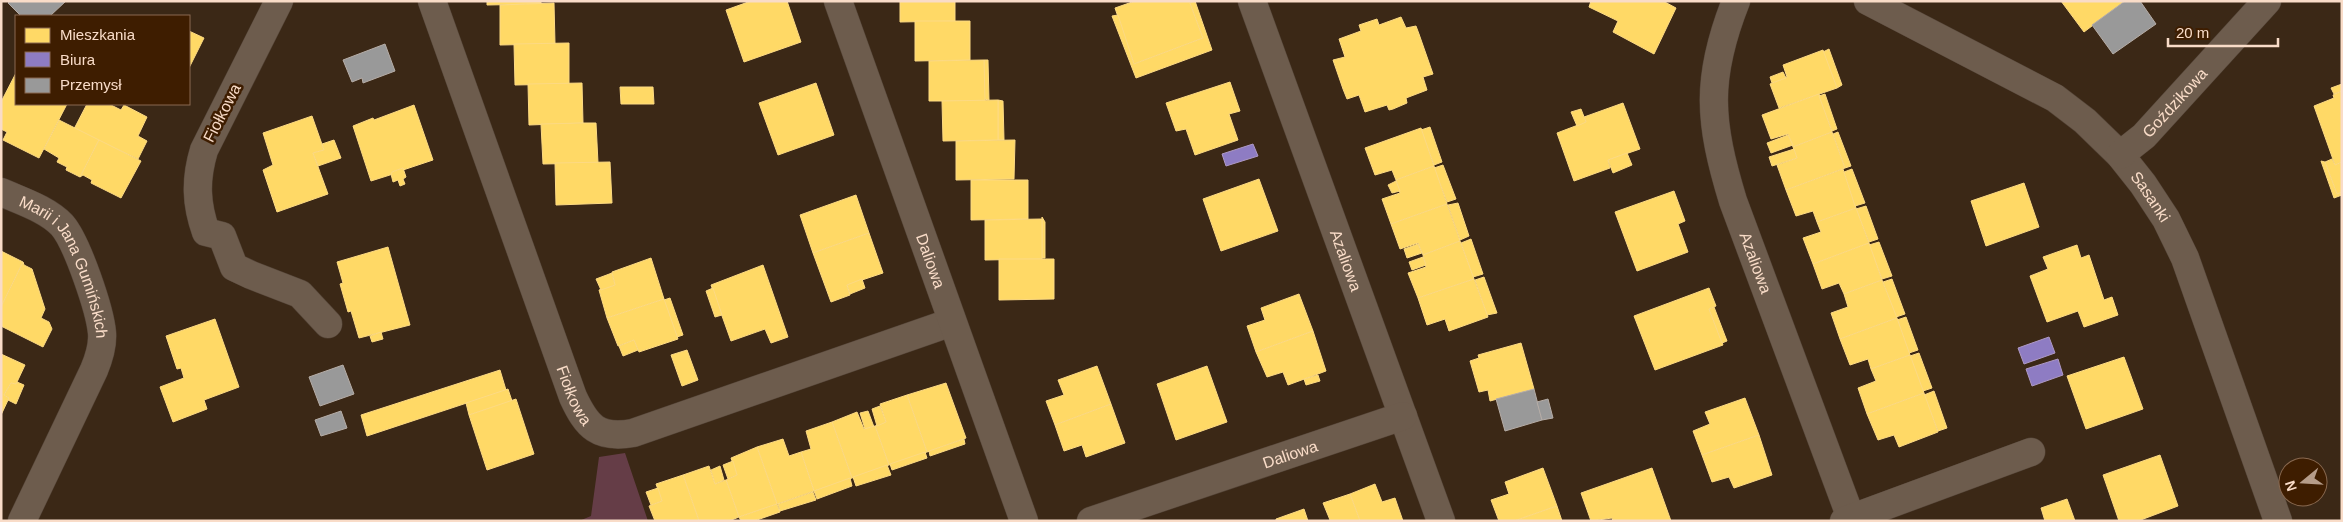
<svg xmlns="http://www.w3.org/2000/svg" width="2343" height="522" font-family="Helvetica,sans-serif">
	<rect width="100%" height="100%" fill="#3b2816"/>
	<polygon fill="#653d47" points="625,453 648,521 579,521 591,516 599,457"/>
	<g fill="#ffd966" stroke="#fdda83">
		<polygon points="487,1 541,1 541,4 487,5"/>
		<polygon points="751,1 787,1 801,42 744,62 726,10"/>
		<polygon points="900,1 955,1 955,21 900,22"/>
		<polygon points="1135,1 1194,1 1190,3 1203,38 1134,64 1115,8"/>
		<polygon points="1195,1 1212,50 1136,78 1112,16 1118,15 1134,64 1203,38 1190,3"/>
		<polygon points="1591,1 1663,1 1676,8 1654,54 1613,32 1618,21 1589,7"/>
		<polygon points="2061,1 2125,1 2084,32"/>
		<polygon points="554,3 555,44 500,45 500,5"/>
		<polygon points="1401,17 1406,28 1416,26 1419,34 1433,74 1423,77 1427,90 1406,98 1407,103 1393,109 1389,110 1387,105 1365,112 1359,95 1347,99 1343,89 1333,60 1345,57 1339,39 1361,31 1359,25 1377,19 1379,25"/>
		<polygon points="915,21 970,21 970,60 915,61"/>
		<polygon points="189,31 204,38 189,68"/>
		<polygon points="569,43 569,84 515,85 514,44"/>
		<polygon points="1829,49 1842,85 1837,88 1823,52"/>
		<polygon points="1823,50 1837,88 1779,108 1770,84 1787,77 1783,65"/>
		<polygon points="984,60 988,60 989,100 984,99"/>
		<polygon points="984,60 985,101 929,101 929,61"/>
		<polygon points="1783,72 1786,78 1772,83 1770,77"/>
		<polygon points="16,73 16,104 67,104 39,158 3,140 7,132 1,129 1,102"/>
		<polygon points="1230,82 1240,111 1229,114 1238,140 1195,155 1186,129 1176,131 1166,103"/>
		<polygon points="582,83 583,123 529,125 528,84"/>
		<polygon points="816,83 834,135 778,155 759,103"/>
		<polygon points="2342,84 2342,91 2334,94 2331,88"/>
		<polygon points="620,87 653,87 654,104 621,104"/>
		<polygon points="2342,91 2342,162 2335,165 2314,106 2334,98 2333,95"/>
		<polygon points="1819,94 1832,132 1793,147 1788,134 1771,139 1762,115"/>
		<polygon points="1825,94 1837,129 1832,131 1819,96"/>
		<polygon points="998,100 1003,101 1004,140 998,140"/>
		<polygon points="998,100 998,140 943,141 942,101"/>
		<polygon points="1623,103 1640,149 1608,160 1610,168 1574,181 1557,133 1586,122 1584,117"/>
		<polygon points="87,104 109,104 121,110 124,105 147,117 138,136 147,141 138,159 74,129"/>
		<polygon points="414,105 433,160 403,170 403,168 392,172 393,174 371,181 353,126 373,118 374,120"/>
		<polygon points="1581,109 1586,122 1577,126 1571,112"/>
		<polygon points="312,116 324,150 313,153 328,194 277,212 263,170 273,165 263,133"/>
		<polygon points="59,120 99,140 80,177 66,170 67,167 57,162 59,158 44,149"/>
		<polygon points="583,123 596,123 598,163 543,164 541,124"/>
		<polygon points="1430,127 1442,162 1434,165 1421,130"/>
		<polygon points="1421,128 1434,166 1396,180 1392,170 1375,175 1365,148"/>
		<polygon points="1832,132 1845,168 1786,190 1777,165 1797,158 1793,147"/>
		<polygon points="1838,132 1851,166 1845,168 1833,134"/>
		<polygon points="1788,135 1793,145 1771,153 1767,143"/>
		<polygon points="99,140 141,161 121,198 91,183 92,180 83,175 80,177"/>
		<polygon points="334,140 341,158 318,166 313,153 324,150 322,144"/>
		<polygon points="1015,140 1014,179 956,180 956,141"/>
		<polygon points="1794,149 1797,158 1772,166 1769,157"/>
		<polygon points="1627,153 1632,165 1613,173 1608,160"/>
		<polygon points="2332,159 2335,165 2342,162 2342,192 2337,194 2325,162"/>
		<polygon points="2321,161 2325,162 2337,194 2342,192 2342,195 2334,198"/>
		<polygon points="610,162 612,203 556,205 555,163"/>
		<polygon points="1443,165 1456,199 1447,202 1434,168"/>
		<polygon points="1434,166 1447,204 1391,224 1382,199 1400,193 1396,180"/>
		<polygon points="403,168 406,177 403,179 405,184 400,186 398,180 393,182 391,174 392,172"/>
		<polygon points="1843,169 1856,208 1817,222 1813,211 1796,216 1786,190"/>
		<polygon points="1852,169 1865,203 1855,206 1844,172"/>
		<polygon points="1259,179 1278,231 1221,251 1203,199"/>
		<polygon points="971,180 1028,180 1028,219 971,220"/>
		<polygon points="1396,181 1400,191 1392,193 1388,185"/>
		<polygon points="2024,183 2039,227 1986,246 1971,201"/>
		<polygon points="1674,191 1685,221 1678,224 1688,252 1637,271 1615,212"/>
		<polygon points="856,195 869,233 813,253 800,215"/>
		<polygon points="1458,203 1469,236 1460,240 1448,205"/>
		<polygon points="1447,204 1460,241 1423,255 1418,243 1400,249 1391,224"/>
		<polygon points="1866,206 1878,239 1869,242 1856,209"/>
		<polygon points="1856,208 1869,243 1813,264 1803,238 1821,232 1817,222"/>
		<polygon points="1042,217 1045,222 1045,258 1042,258"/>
		<polygon points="1042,219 1042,259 985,260 985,220"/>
		<polygon points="869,233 883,273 847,285 850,295 831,302 813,253"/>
		<polygon points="1471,239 1483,274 1473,277 1461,243"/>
		<polygon points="1460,241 1474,279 1418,298 1408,273 1426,267 1423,255"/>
		<polygon points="1879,242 1892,276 1882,279 1869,245"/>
		<polygon points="1869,243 1882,280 1844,294 1839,283 1822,289 1813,264"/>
		<polygon points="1418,244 1422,253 1407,258 1404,249"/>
		<polygon points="2077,245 2081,258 2089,255 2104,300 2112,297 2118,315 2084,327 2078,311 2047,322 2030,276 2048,269 2043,257"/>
		<polygon points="388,247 410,325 359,338 351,311 348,312 340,284 343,283 337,262"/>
		<polygon points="1,251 23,262 1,307"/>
		<polygon points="1423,257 1426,265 1412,270 1409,262"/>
		<polygon points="651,258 664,299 607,318 599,290 615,285 612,272"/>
		<polygon points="999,259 1054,259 1054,299 999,300"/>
		<polygon points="23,262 24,265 32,269 45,309 41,318 49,322 52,329 43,347 1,326 1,307"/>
		<polygon points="763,265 788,337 771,343 765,329 731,341 711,285"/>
		<polygon points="612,273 615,285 601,290 596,279"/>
		<polygon points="1484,277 1497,313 1487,315 1475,280"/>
		<polygon points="862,279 865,288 850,294 847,285"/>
		<polygon points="1474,279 1488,317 1449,331 1445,319 1427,325 1418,298"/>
		<polygon points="1892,279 1905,314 1896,317 1883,282"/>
		<polygon points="1882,280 1897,318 1840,339 1831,313 1848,307 1844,294"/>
		<polygon points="713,288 722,315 715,317 706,291"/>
		<polygon points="1709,288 1716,306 1709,309 1723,345 1655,370 1634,316"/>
		<polygon points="1299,294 1313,331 1256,352 1247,326 1265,320 1261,308"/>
		<polygon points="670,298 683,335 677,337 664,300"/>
		<polygon points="664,299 678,339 639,352 634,340 618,346 607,318"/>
		<polygon points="1714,307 1727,341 1722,343 1709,309"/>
		<polygon points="1906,317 1918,350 1909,353 1897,320"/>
		<polygon points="1897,318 1910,355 1871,369 1868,359 1850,365 1840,339"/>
		<polygon points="215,319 239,387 204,400 207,409 173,422 160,387 184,378 181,368 177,369 166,336"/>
		<polygon points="1313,331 1326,371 1288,385 1283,372 1267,377 1256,352"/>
		<polygon points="381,332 383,339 372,342 370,336"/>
		<polygon points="634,340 638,350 623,356 619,346"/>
		<polygon points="1521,343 1534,389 1490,401 1488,390 1479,392 1470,361 1479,358 1478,355"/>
		<polygon points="687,350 698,380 682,386 671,355"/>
		<polygon points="1919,353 1932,388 1923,391 1910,356"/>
		<polygon points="1,354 25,365 17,382 16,384 11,383 4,395 9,398 1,415"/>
		<polygon points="1910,355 1924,393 1867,414 1858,388 1876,381 1871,369"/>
		<polygon points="2124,357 2143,409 2086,429 2067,376"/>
		<polygon points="1097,366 1111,404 1055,425 1046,401 1064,395 1058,380"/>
		<polygon points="1207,366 1227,422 1176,440 1157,384"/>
		<polygon points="500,370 506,390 367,436 361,415"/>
		<polygon points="1318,375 1320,381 1306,385 1304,379"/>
		<polygon points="17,382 24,385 16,404 8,400 9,398 4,395 11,383 16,384"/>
		<polygon points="946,383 966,438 927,452 907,395"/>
		<polygon points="508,389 512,401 469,415 466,403"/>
		<polygon points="1934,391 1947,428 1938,431 1924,395"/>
		<polygon points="1924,393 1938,432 1899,447 1894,435 1878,440 1867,414"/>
		<polygon points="907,395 927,452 889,465 875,426 886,422 880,404"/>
		<polygon points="1745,398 1759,435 1702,455 1693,431 1710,424 1705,412"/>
		<polygon points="516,399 534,454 487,470 469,415"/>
		<polygon points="1111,404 1125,443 1086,457 1082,445 1064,451 1055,425"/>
		<polygon points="880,406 886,422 877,426 872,409"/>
		<polygon points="868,411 874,427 865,429 860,413"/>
		<polygon points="857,412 864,429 875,426 889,465 852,478 832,422"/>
		<polygon points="832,422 852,478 814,491 801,452 811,449 806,431"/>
		<polygon points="1759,435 1772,475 1734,488 1729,477 1712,482 1702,455"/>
		<polygon points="783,439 789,456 801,452 814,491 777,504 757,447"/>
		<polygon points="964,439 965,444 930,456 929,451"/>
		<polygon points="757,447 777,504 739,517 726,480 737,475 731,458"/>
		<polygon points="925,452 927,458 892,470 890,464"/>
		<polygon points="2160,455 2178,506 2138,521 2119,521 2103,475"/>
		<polygon points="733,461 737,475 728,479 723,465"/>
		<polygon points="887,465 891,475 856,486 853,477"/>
		<polygon points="709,466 715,484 726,480 739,517 729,521 699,521 683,475"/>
		<polygon points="720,466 724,480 715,484 711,470"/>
		<polygon points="1543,468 1557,506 1514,521 1499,521 1491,500 1509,494 1505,482"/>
		<polygon points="1652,468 1671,521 1613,521 1612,518 1591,521 1581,493"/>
		<polygon points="683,475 699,521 655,521 649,506 662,501 656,484"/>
		<polygon points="850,478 852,486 817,499 814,491"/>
		<polygon points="1375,484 1382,502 1395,498 1403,521 1360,521 1350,494"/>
		<polygon points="658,488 662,501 651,505 646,492"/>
		<polygon points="813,492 816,500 780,511 778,504"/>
		<polygon points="1350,494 1360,521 1327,521 1330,520 1323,503"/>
		<polygon points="2067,499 2075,521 2045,521 2041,508"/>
		<polygon points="777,504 780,512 754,521 741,521 739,517"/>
		<polygon points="1557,506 1562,521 1514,521"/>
		<polygon points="1304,509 1308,521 1276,521 1276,519"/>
	</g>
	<g fill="#8e7cc3" stroke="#ae99c4">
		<polygon points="1253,144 1258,156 1226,166 1222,154"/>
		<polygon points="2049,337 2055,353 2024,364 2018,348"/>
		<polygon points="2058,359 2063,375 2032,386 2026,369"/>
	</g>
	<g fill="#999" stroke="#b6ada7">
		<polygon points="10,1 66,1 50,16 21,16 8,3"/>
		<polygon points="2125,1 2140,1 2156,24 2113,54 2092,25"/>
		<polygon points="385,44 395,71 363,83 362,78 352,82 343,60"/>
		<polygon points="343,365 354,394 320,406 309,377"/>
		<polygon points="1534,389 1542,420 1505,431 1496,399"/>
		<polygon points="1548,399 1553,418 1542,420 1537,402"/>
		<polygon points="341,411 347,428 321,436 315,420"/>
	</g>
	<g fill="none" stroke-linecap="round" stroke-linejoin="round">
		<defs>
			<g id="minor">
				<path d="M 279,1 L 204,150 C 195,180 196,204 206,232 L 222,236 L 234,267 L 251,275 L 300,294 L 328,324"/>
				<path id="s1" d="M 432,1 L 573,397 C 587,427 598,439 633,433 L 952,322"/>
				<path id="s2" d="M 838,1 L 1024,521"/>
				<path id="s3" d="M 1252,1 L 1441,521"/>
				<path id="s4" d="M 1736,1 C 1705,79 1709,122 1733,201 L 1851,518"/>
				<path id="s5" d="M 1868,1 L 2055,98 L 2085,121 L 2120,155 L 2143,184 L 2166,219 L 2185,258 L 2278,521"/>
				<path id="s6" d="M 2120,155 L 2144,136 L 2267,1"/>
				<path id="s7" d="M 1,192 C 21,201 47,209 62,225 C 77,242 100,310 102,333 C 103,346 99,358 94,370 L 22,521"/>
				<path id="s8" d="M 1091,521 L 1403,416"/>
				<polyline points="1844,521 2031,452"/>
			</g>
		</defs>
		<use href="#minor" stroke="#534336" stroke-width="29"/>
		<use href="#minor" stroke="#6d5c4d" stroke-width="28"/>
	</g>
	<g text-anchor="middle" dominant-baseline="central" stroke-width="5" stroke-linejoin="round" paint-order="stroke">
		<g font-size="16" fill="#f9dcc8" stroke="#3e1d00">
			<text stroke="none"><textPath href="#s6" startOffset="76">Goździkowa</textPath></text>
			<text transform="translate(222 113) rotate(-63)">Fiołkowa</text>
			<text stroke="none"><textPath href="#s5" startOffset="349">Sasanki</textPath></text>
			<text stroke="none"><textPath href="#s2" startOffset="276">Daliowa</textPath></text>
			<text stroke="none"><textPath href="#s3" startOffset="276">Azaliowa</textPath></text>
			<text stroke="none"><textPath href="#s4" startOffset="271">Azaliowa</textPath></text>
			<text stroke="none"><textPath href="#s7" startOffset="106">Marii i Jana Gumińskich</textPath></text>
			<text stroke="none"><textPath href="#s1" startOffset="419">Fiołkowa</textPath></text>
			<text stroke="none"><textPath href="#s8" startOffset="210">Daliowa</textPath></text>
		</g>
	</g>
	<rect width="2343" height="522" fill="none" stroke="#f9dcc8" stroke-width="5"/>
	<rect x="15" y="15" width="175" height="90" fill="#3e1d00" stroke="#896950"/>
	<rect x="25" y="28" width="25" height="15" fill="#ffd966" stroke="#896950"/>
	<text x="60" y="40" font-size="15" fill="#f9dcc8">Mieszkania</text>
	<rect x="25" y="52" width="25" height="15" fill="#8e7cc3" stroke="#896950"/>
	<text x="60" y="65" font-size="15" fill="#f9dcc8">Biura</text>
	<rect x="25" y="78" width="25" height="15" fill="#999999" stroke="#896950"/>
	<text x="60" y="90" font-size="15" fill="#f9dcc8">Przemysł</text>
	<g transform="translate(2303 482) rotate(252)"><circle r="24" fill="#3e1d00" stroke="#896950"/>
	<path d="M0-4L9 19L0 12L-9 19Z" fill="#b69d8a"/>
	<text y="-8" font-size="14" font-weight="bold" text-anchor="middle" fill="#f9dcc8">N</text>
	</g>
	<path d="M2168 38v8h110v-8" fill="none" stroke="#f9dcc8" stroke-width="2.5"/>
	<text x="2176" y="38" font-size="15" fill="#f9dcc8" stroke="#3e1d00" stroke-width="4" paint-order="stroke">20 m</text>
</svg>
